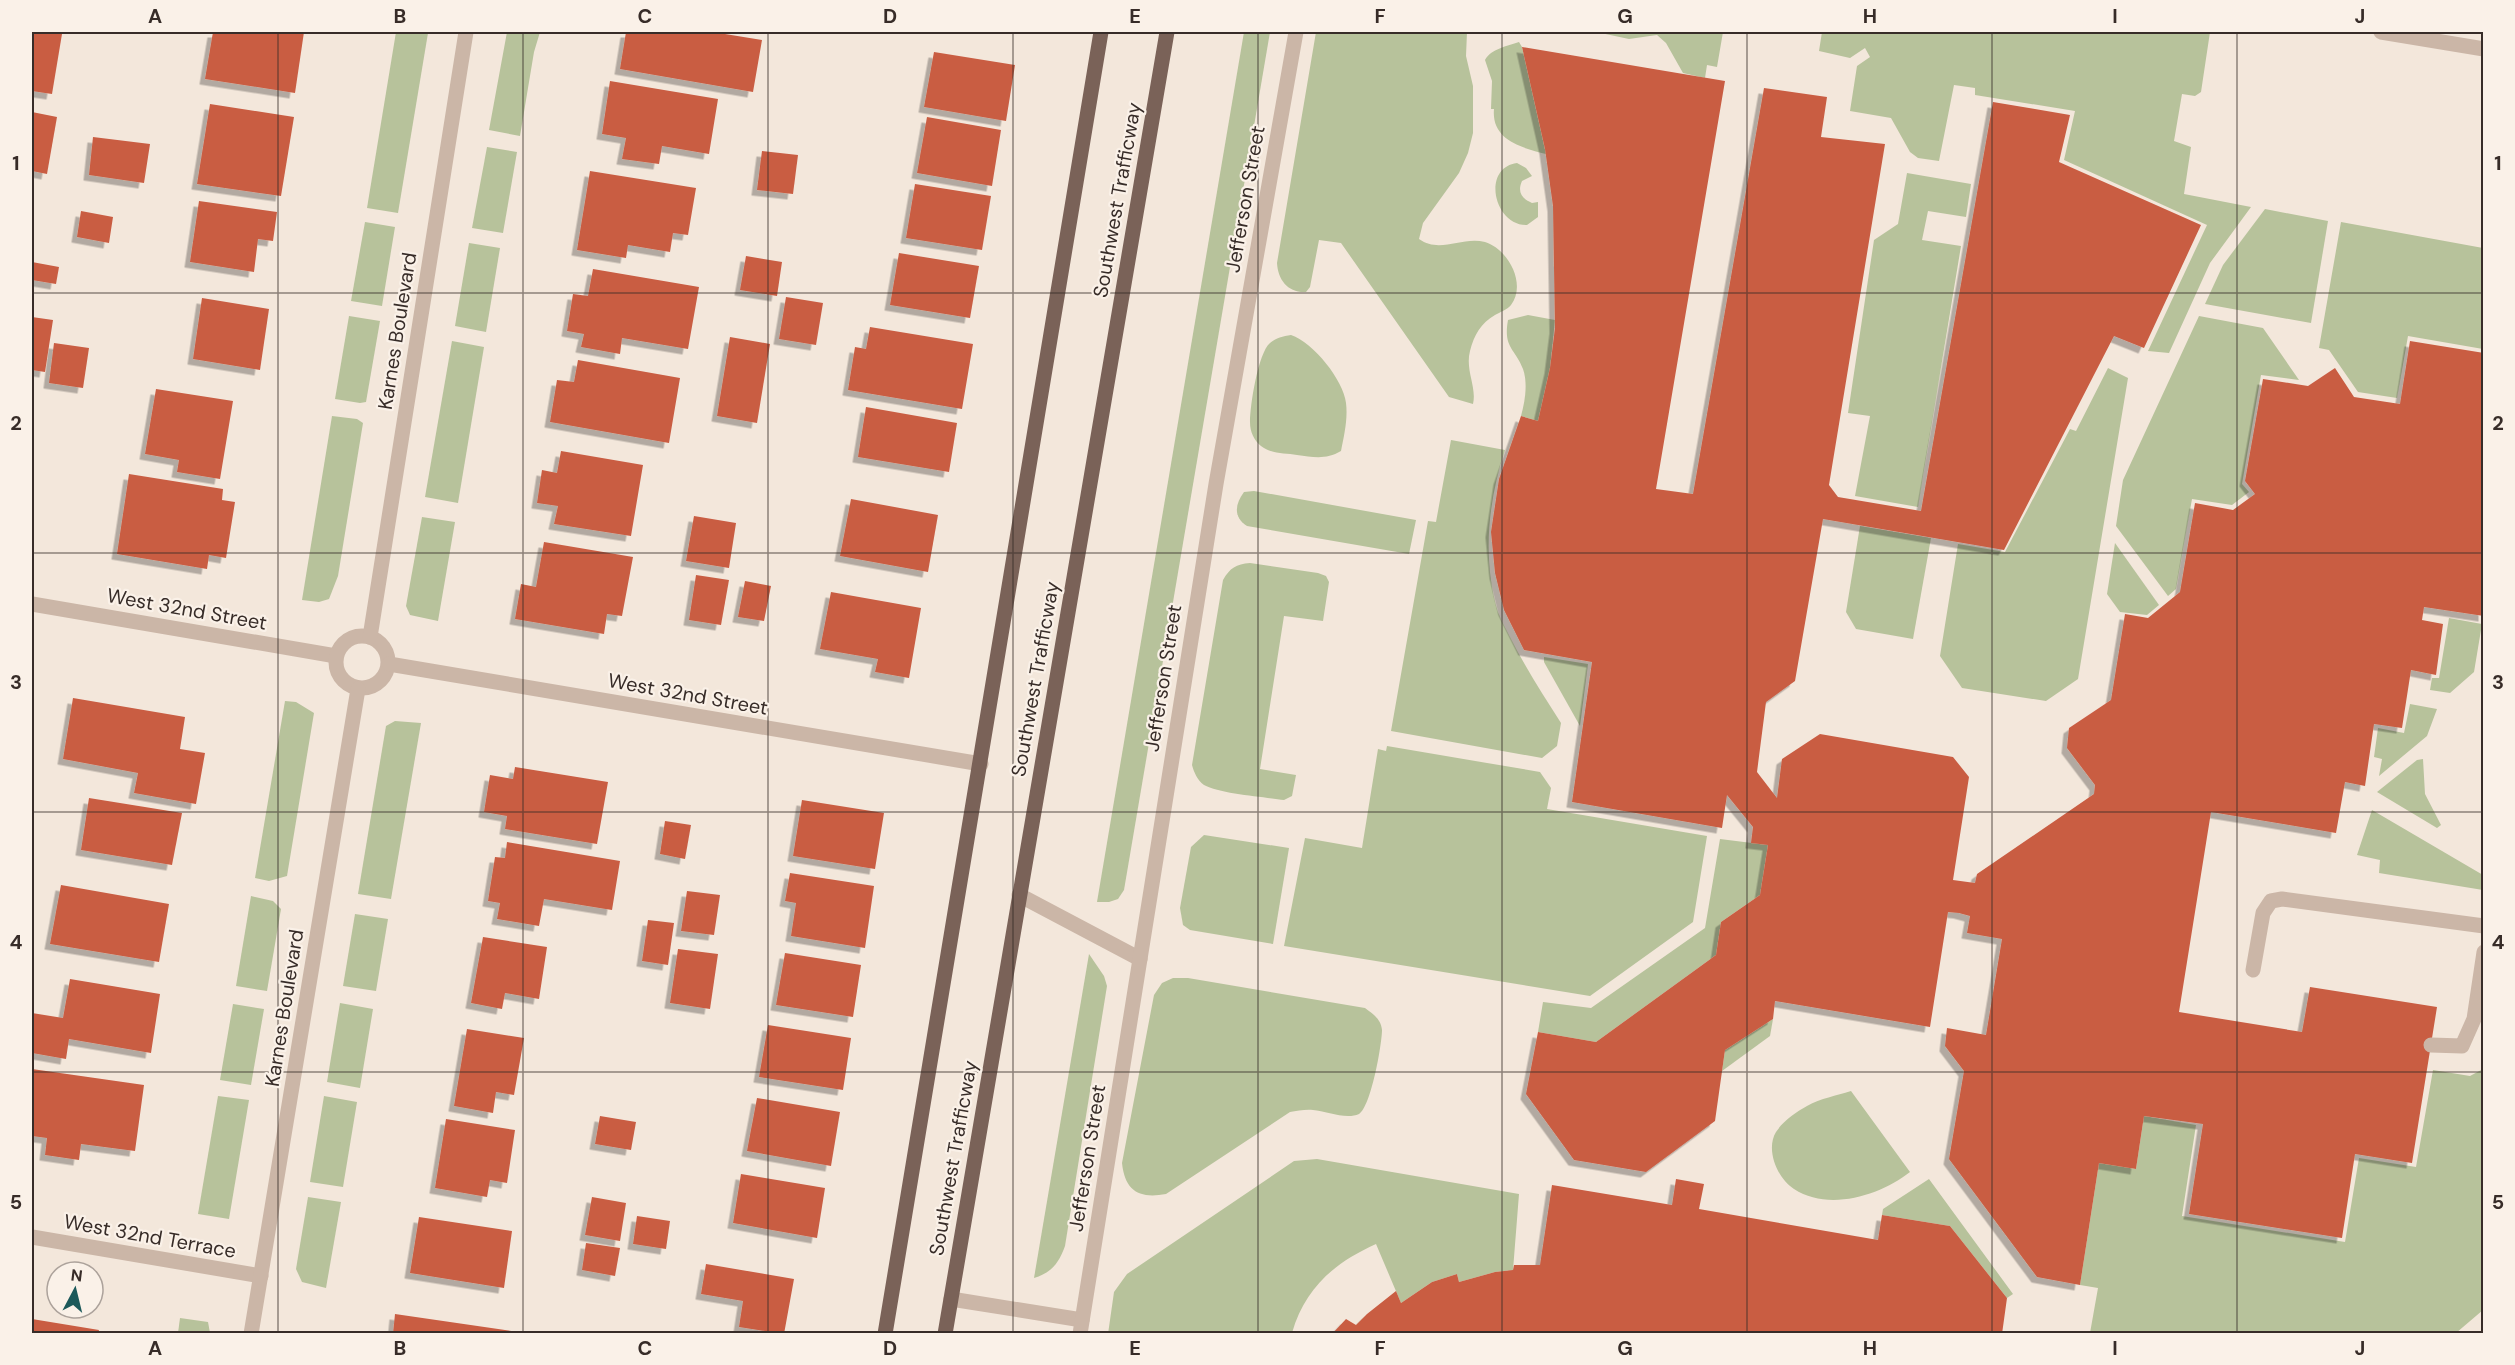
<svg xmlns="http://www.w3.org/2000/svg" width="2515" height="1365" font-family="'DM Sans',sans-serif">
	<defs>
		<filter id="shadow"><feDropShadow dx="-5.5" dy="5.5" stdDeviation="0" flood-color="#0004"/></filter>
	</defs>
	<rect width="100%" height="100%" fill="#f3e7db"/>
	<g fill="#b7c29b">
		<polygon points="396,32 428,33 398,213 367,208"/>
		<polygon points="507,32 540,32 534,52 520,136 489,130"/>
		<polygon points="1244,32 1270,32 1124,890 1118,899 1109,902 1097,902"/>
		<path d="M 1316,32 L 1467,32 L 1466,56 L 1473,86 L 1473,133 L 1468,153 L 1459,173 L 1423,223 L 1419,239 C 1440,254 1462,236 1485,242 C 1508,249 1527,284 1511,305 C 1507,310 1500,312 1495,315 C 1481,323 1474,335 1470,351 C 1465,370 1477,387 1473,404 L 1449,397 L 1341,243 L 1319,240 L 1310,287 L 1306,292 C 1288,293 1278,280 1277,263 Z"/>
		<polygon points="1596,32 1595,32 1723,32 1717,67 1707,65 1705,78 1683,73 1666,43 1657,35 1629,39"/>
		<polygon points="1822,32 2210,32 2201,92 2195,96 2182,94 2174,141 2191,147 2184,194 2251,207 2210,263 2169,353 2148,351 2207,225 2064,160 2075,111 1975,95 1975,88 1954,85 1939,161 1918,158 1910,152 1891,118 1850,111 1857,66 1870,57 1865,48 1850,58 1819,51"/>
		<path d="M 1519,42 L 1522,47 L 1546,154 C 1522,148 1491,140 1494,109 L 1491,109 L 1492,81 L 1485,60 C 1491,49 1507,46 1519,42 Z"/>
		<polygon points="487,147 517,152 503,233 472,228"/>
		<path d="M 1517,163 L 1526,168 L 1532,176 L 1522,181 C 1517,192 1522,199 1532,203 L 1538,202 L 1538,217 L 1527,225 C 1494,226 1481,168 1517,163 Z"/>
		<polygon points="1907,173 1971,184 1966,217 1928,211 1922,240 1961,246 1918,507 1855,496 1870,416 1848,413 1874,240 1898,224"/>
		<polygon points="2265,209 2328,221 2311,323 2205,304 2223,265"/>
		<polygon points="365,222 395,227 382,306 351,301"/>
		<polygon points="2341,222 2483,248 2483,349 2408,336 2397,398 2358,392 2329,350 2319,348"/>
		<polygon points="469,243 500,248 486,332 455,326"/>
		<path d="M 1528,315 L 1555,320 L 1550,368 L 1538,421 L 1521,416 C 1525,402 1528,383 1523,369 C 1515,348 1503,348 1508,320 Z"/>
		<polygon points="349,316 380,321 366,402 360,403 335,399"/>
		<polygon points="2199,316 2263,328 2299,380 2261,375 2242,484 2249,492 2232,505 2192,499 2176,589 2168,596 2116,526 2123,480"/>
		<path d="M 1291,335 C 1314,343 1343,380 1346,403 C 1348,419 1344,436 1341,451 C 1326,460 1313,457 1297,455 C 1285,453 1271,454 1261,446 C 1254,440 1250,432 1250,422 C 1250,406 1258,353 1270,343 C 1276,338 1283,336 1291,335 Z"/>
		<polygon points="452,341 484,347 458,503 425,497"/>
		<polygon points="2108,368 2128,378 2078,679 2046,701 1962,688 1940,656 1958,544 2005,552 2070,429 2076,431"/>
		<polygon points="332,416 357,419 363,423 338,576 329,599 319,602 302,600"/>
		<path d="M 1451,440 L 1505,450 C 1488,502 1482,558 1498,612 C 1501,620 1506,629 1510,637 C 1525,667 1543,695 1561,723 L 1557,746 L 1542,758 L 1391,731 L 1428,521 L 1436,522 Z"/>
		<path d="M 1254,491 L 1416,520 L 1409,554 L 1247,526 C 1233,517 1235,504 1244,492 Z"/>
		<polygon points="422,517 455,522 438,621 410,615 406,606"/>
		<polygon points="1860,526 1931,538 1913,639 1856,629 1846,612"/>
		<polygon points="2115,543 2159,605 2147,615 2120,612 2107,594"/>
		<path d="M 1250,563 L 1318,573 L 1326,576 L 1329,582 L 1323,621 L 1284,616 L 1260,769 L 1296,775 L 1292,796 L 1284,800 C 1265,797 1220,794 1204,785 C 1197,780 1194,772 1192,765 L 1223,580 C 1230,568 1236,564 1250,563 Z"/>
		<polygon points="2449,618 2482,624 2474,672 2450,693 2430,690 2432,678 2439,678"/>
		<polygon points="1544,657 1588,664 1580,726 1544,662"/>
		<polygon points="285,701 296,702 314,713 287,876 269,881 255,878"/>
		<polygon points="2410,704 2437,709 2427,736 2379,776 2382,759 2374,757 2378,728 2404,733"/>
		<polygon points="395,721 421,723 391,899 358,894 386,726"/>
		<polygon points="1387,746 1540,772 1551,788 1547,809 1707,836 1693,922 1590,996 1284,946 1305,838 1362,848 1378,749 1386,751"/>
		<polygon points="2423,759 2425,794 2441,825 2437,828 2377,792 2417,760"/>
		<polygon points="2372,810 2483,875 2483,890 2379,873 2380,860 2357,855"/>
		<polygon points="1204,835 1289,848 1273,944 1190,930 1183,925 1180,908 1191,847"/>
		<polygon points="1720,839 1768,845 1760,895 1721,922 1716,955 1596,1042 1538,1032 1543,1002 1591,1008 1705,928"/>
		<polygon points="251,896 273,901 281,909 267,991 236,986"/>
		<polygon points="355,914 388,919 376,991 343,986"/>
		<path d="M 1089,954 L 1104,976 L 1107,986 L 1065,1246 C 1059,1263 1051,1273 1034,1278 Z"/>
		<path d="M 1173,978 L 1188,978 L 1365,1008 C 1373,1014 1381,1019 1382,1030 C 1382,1044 1371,1107 1359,1114 C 1346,1120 1326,1111 1313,1110 C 1306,1109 1297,1111 1290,1112 L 1166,1194 C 1139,1199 1125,1191 1122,1163 L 1154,995 L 1162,983 Z"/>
		<polygon points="340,1003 373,1009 360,1088 327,1082"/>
		<polygon points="233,1004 264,1009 251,1085 220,1080"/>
		<polygon points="1773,1019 1770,1036 1722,1071 1725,1050"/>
		<polygon points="2483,1069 2483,1310 2456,1333 2090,1333 2098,1288 2080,1285 2099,1163 2136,1169 2144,1116 2196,1125 2182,1216 2345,1242 2359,1158 2416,1167 2433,1070 2470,1076"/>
		<path d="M 1851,1091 L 1910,1172 C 1881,1195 1829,1212 1794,1189 C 1778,1179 1765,1150 1776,1132 C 1783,1121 1796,1112 1807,1106 C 1821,1098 1836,1096 1851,1091 Z"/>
		<polygon points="218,1096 249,1100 229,1219 198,1214"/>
		<polygon points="324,1096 357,1102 343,1187 310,1182"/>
		<path d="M 1317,1159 L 1519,1194 L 1513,1270 L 1495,1272 L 1459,1282 L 1457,1274 L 1432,1282 L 1401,1303 L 1376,1244 C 1334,1263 1305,1288 1292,1333 L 1108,1334 L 1114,1292 L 1127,1274 L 1294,1161 Z"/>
		<polygon points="1929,1179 2013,1294 2007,1298 1950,1226 1882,1215 1883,1209"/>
		<polygon points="308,1197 341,1202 326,1288 302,1282 296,1269"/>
		<polygon points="180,1318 208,1322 210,1333 178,1333"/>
	</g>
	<g fill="#c95d43" filter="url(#shadow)">
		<polygon points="32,32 62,34 52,94 32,91"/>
		<polygon points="213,32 304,32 295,93 205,79"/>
		<polygon points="626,32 725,32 725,34 762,40 753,92 620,69"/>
		<polygon points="1522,47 1725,81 1656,489 1693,494 1764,88 1827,97 1821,137 1885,144 1829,485 1838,497 1921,511 1993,102 2070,115 2059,162 2201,225 2144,348 2114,336 2004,550 1823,519 1795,681 1766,702 1757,772 1777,798 1782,759 1820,734 1953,757 1969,777 1953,880 1975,883 1977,874 2094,794 2095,785 2067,748 2069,728 2111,700 2125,614 2148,618 2180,592 2195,503 2233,510 2255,494 2245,481 2263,379 2308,386 2335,368 2354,397 2400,404 2410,341 2484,353 2484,616 2424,607 2422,620 2443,624 2436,675 2411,670 2402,728 2374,724 2365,786 2345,782 2336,833 2211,812 2179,1012 2302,1032 2310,987 2437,1007 2412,1163 2355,1154 2342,1238 2189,1214 2203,1124 2144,1116 2136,1169 2099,1163 2080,1285 2037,1277 1949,1159 1964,1071 1945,1046 1947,1028 1986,1035 2002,939 1967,933 1970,916 1959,913 1948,912 1930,1027 1775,1001 1773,1019 1725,1050 1715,1121 1646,1172 1574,1160 1526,1094 1538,1032 1596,1042 1716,955 1721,922 1760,895 1768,845 1751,843 1753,827 1727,795 1722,828 1572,802 1592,662 1524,650 1504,610 1495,573 1491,532 1499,479 1521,416 1538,421 1550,368 1555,328 1553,206 1545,149"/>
		<polygon points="934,52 1015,65 1006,121 924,107"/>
		<polygon points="610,81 718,99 709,154 662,146 659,164 622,159 626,138 602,134"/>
		<polygon points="210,104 294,117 281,196 197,184"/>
		<polygon points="32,112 57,117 47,174 32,171"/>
		<polygon points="927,117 1001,130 992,186 917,173"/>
		<polygon points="93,137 150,144 144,183 89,175"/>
		<polygon points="762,151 798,155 793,194 757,190"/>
		<polygon points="590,171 696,188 688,235 673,233 670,252 628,245 626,258 577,250"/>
		<polygon points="915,184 991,196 982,250 906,238"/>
		<polygon points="199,201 277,212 273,241 258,239 254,272 190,262"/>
		<polygon points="81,211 113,217 109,243 77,237"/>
		<polygon points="899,253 979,266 970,318 890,305"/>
		<polygon points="746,256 782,262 777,296 740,290"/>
		<polygon points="32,262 59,267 56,284 32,280"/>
		<polygon points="593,269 699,287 688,349 622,338 620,354 581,347 584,334 567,331 573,294 588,296"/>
		<polygon points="786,297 823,303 816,345 779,339"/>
		<polygon points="202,298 269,309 260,370 193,359"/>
		<polygon points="32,317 53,320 45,372 32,370"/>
		<polygon points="870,327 973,344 962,409 848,390 855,347 866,349"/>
		<polygon points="730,337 770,344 757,423 717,416"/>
		<polygon points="54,343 89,348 83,388 49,383"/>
		<polygon points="578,360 680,378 669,443 550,422 557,380 574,382"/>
		<polygon points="156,389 233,401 220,479 177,472 179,460 145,454"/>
		<polygon points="866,407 957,423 949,472 858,457"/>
		<polygon points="561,451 643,465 631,536 554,524 558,506 537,503 542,470 557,473"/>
		<polygon points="129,474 223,489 222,500 235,502 226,558 209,555 207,569 117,554"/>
		<polygon points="851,499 938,515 928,572 840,556"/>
		<polygon points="694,516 736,523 729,568 686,561"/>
		<polygon points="544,542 633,557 622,616 607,614 604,634 515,619 521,584 536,587"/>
		<polygon points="696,575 729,580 721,625 689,620"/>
		<polygon points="745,581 771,586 764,621 738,617"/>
		<polygon points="831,592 921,608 909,678 875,672 878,659 820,649"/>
		<polygon points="73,698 185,717 180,749 205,753 196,804 134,793 138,773 63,759"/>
		<polygon points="515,767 608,782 597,844 505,829 507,816 484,812 490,775 513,779"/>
		<polygon points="89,798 182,813 172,865 81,850"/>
		<polygon points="802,800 884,813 875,869 793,856"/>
		<polygon points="665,821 691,825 685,859 660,854"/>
		<polygon points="507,842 620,861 612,910 544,899 539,926 497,919 500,903 488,901 495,857 505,858"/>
		<polygon points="790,873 874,886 865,948 791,936 796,903 785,901"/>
		<polygon points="61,885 169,904 159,962 50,944"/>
		<polygon points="687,891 720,895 714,935 681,931"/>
		<polygon points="648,920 674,923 668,965 642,961"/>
		<polygon points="483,937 547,947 539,999 505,993 502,1009 471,1003"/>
		<polygon points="678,949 718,954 710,1009 670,1003"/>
		<polygon points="785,953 861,965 853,1017 776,1005"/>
		<polygon points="70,979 160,994 151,1053 69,1039 66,1059 32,1053 32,1013 63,1018"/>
		<polygon points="768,1025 851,1038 843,1090 759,1077"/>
		<polygon points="467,1029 524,1038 514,1095 496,1092 493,1113 454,1106"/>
		<polygon points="32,1069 144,1085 135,1151 81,1144 79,1160 45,1155 47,1138 32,1136"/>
		<polygon points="757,1098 840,1112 831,1166 747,1151"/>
		<polygon points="600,1116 636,1122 631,1150 595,1144"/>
		<polygon points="446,1119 515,1130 507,1183 490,1180 487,1197 435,1188"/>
		<polygon points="741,1174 825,1188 817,1238 733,1223"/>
		<polygon points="1676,1179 1704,1184 1699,1209 1878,1240 1882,1215 1950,1226 2007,1298 2002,1334 1332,1334 1346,1319 1356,1325 1367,1314 1396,1291 1401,1303 1432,1282 1457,1274 1459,1282 1495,1272 1513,1270 1514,1265 1540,1265 1552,1185 1672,1205"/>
		<polygon points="592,1197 626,1203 620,1241 585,1235"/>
		<polygon points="637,1216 670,1221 666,1249 633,1244"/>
		<polygon points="419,1217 512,1231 504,1288 410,1273"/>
		<polygon points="586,1243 620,1248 615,1276 582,1270"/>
		<polygon points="706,1264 794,1279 784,1334 739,1327 743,1301 701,1294"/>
		<polygon points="395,1314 518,1332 517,1334 393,1334"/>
		<polygon points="32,1319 99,1330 98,1334 32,1334"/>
	</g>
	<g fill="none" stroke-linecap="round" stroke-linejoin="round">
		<g stroke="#cbb6a7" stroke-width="15">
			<polyline points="2381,32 2484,49"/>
			<polyline points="1019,895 1140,959"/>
			<polyline points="2253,970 2263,913 2271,901 2282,899 2484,926"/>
			<polyline points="2431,1045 2462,1046 2474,1019 2484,952"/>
			<polyline points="951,1299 1082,1320"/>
			<polyline points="1080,1334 1216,484 1296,32"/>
		</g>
		<g stroke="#cbb6a7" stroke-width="15">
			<polyline points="32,604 336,656"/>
			<circle cx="362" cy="662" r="26"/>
			<polyline points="370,637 466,32"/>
			<polyline points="389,664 981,764"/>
			<polyline points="32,1237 261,1276"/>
			<polyline points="251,1334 358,689"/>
		</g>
		<g stroke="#7a6258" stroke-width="15">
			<polyline points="885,1334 1101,32"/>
			<polyline points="945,1334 1167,32"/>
		</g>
	</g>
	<path fill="none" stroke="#372c28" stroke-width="1.5" stroke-opacity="0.55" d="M 278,32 L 278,1334M 523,32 L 523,1334M 768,32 L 768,1334M 1013,32 L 1013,1334M 1258,32 L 1258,1334M 1502,32 L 1502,1334M 1747,32 L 1747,1334M 1992,32 L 1992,1334M 2237,32 L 2237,1334M 32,293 L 2484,293M 32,553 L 2484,553M 32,812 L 2484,812M 32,1072 L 2484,1072"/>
	<g text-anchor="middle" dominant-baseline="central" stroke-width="4.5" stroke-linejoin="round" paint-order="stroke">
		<g font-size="20" fill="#372c28" stroke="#faf1e8">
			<text transform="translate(1245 199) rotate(-80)">Jefferson Street</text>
			<text transform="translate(1117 200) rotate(-80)">Southwest Trafficway</text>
			<text transform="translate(397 331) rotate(-81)">Karnes Boulevard</text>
			<text transform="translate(187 609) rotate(10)">West 32nd Street</text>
			<text transform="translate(1163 678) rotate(-81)">Jefferson Street</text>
			<text transform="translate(1035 679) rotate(-80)">Southwest Trafficway</text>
			<text transform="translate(688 694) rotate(10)">West 32nd Street</text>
			<text transform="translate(284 1008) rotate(-81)">Karnes Boulevard</text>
			<text transform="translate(953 1158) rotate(-80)">Southwest Trafficway</text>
			<text transform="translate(1087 1158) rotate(-81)">Jefferson Street</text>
			<text transform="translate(150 1236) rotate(10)">West 32nd Terrace</text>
		</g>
	</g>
	<rect width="2515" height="1365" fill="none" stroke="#faf1e8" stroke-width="66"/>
	<g transform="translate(75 1290) rotate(7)"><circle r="28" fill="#faf1e8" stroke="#aca29b" stroke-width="1.5"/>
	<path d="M0-4.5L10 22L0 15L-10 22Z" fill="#1c595a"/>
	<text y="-9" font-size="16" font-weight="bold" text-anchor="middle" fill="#372c28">N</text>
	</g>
	<rect x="33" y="33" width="2449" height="1299" fill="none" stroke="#372c28" stroke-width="2"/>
	<g font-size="20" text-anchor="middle" font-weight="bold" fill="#372c28">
		<text x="155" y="23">A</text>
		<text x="400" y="23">B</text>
		<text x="645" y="23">C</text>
		<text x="890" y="23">D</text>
		<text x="1135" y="23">E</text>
		<text x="1380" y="23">F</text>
		<text x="1625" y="23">G</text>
		<text x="1870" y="23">H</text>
		<text x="2115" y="23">I</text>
		<text x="2360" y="23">J</text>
		<text x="16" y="170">1</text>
		<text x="2498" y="170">1</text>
		<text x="16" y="430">2</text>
		<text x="2498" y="430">2</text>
		<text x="16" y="689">3</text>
		<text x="2498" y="689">3</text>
		<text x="16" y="949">4</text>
		<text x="2498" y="949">4</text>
		<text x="16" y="1209">5</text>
		<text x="2498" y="1209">5</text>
		<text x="155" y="1355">A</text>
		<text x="400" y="1355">B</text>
		<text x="645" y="1355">C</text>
		<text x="890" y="1355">D</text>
		<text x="1135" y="1355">E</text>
		<text x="1380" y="1355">F</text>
		<text x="1625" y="1355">G</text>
		<text x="1870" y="1355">H</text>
		<text x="2115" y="1355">I</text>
		<text x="2360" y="1355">J</text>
	</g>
</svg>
